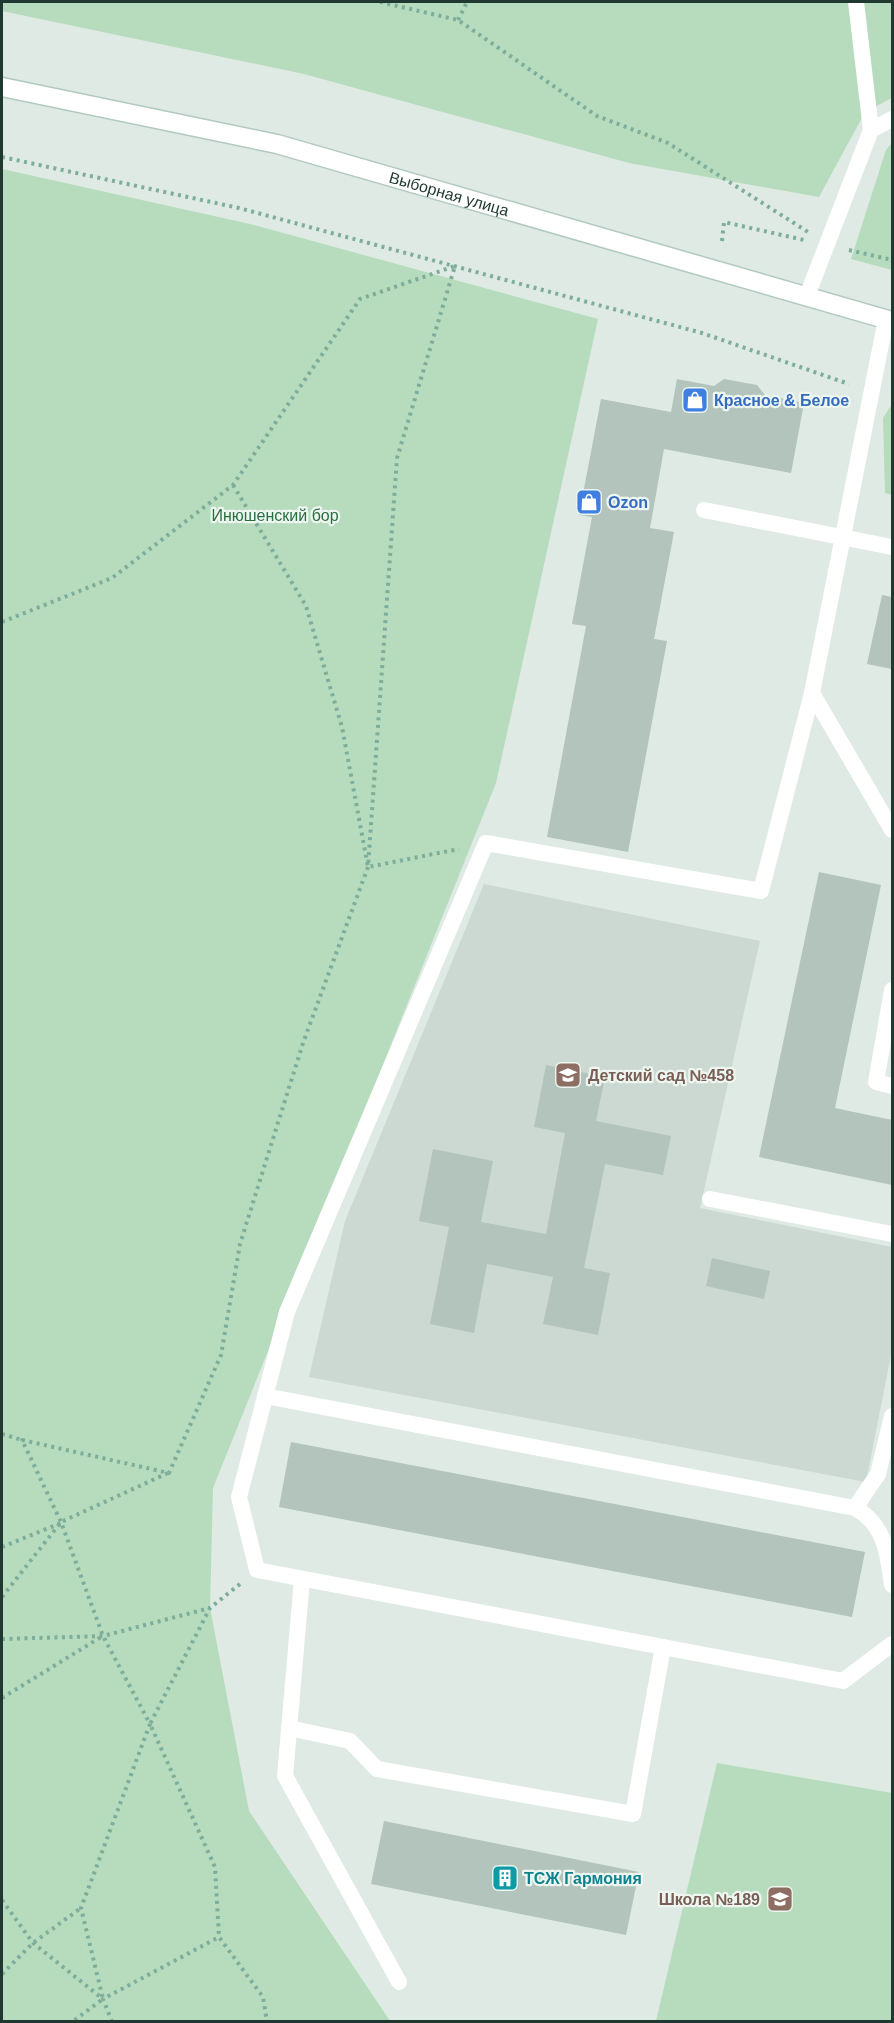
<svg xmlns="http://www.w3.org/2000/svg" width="894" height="2023" font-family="Helvetica,sans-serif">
	<rect width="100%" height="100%" fill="#deeae3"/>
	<polygon fill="#ccd9d2" points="484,884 760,941 700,1208 892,1247 892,1350 866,1482 309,1377 345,1221"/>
	<g fill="#b6dbbd">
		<polygon points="2,2 892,2 892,98 865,112 819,197 629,163 304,74 2,11"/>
		<polygon points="892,143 892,270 851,259 886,150"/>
		<polygon points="2,169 250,224 598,319 496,783 213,1488 210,1608 249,1811 390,2021 2,2022"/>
		<polygon points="892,404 892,495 885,493 883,418"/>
		<polygon points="717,1763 892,1793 892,2021 656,2021"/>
	</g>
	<g fill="#b3c4bc">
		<polygon points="677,379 714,386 724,379 757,385 765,395 804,403 791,473 664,449 650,528 674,532 654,639 667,641 628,852 547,837 586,626 572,624 592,517 579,515 601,399 671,412"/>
		<polygon points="882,595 892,597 892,669 867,664"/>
		<polygon points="819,872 881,885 835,1108 892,1120 892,1185 759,1157"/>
		<polygon points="546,1065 605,1077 596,1121 671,1136 663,1175 605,1164 584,1268 610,1273 598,1335 543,1324 553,1277 487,1264 474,1333 430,1324 449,1227 419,1221 433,1149 493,1161 481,1222 546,1234 565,1133 534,1127"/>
		<polygon points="712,1258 770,1271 764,1299 706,1286"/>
		<polygon points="291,1442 865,1552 852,1617 279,1507"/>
		<polygon points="384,1821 639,1872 626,1935 371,1884"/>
	</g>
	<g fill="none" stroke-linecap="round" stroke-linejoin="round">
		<defs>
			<g id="secondary">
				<path id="s1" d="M 2,87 L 277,144 L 892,321"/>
			</g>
		</defs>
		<use href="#secondary" stroke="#b1c9bf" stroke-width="21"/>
		<g stroke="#7ead9b" stroke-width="4" stroke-dasharray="3 4.5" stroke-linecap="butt">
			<polyline points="380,2 458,20 597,116 668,143 808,232"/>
			<polyline points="458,20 467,2"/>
			<polyline points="2,157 239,208 702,333 849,384"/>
			<polyline points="722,241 724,222 804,240"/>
			<polyline points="849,250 892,260"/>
			<polyline points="233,485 306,606 342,727 368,867 459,849"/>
			<polyline points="2,622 112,578 233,485 360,299 455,266 397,458 368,867 303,1043 240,1244 221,1355 169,1473 22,1440 61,1522 103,1636 150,1724 81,1908 103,1999 72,2022"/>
			<polyline points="2,1434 22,1440"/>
			<polyline points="2,1547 61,1523"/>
			<polyline points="240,1584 210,1608 150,1724 215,1867 219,1937 263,1997 267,2022"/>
			<polyline points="2,1597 61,1522 168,1473"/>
			<polyline points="2,1639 103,1636 210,1608"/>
			<polyline points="2,1698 101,1637"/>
			<polyline points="2,1900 33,1943 103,1999"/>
			<polyline points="2,1974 33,1943 81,1908"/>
			<polyline points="112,2022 103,1999 219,1937"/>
		</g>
		<g stroke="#fff" stroke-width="16">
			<polyline points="856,2 871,130"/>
			<polyline points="807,296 871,130 892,119"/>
			<polyline points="886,319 812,693 761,891 486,843 287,1312 239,1497 257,1570 843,1681 892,1644"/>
			<polyline points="704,510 892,547"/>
			<polyline points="812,693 892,830"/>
			<polyline points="892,990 876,1082 892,1086"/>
			<polyline points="710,1199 892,1234"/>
			<path d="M 265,1396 L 855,1508 C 885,1524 888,1555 892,1585"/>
			<polyline points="855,1508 878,1474 892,1416"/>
			<polyline points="302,1579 285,1776 399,1982"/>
			<polyline points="289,1728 350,1741 377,1769 633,1814 663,1647"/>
		</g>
		<use href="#secondary" stroke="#fff" stroke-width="18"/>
	</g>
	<defs>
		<symbol id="shop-square" viewBox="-11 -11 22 22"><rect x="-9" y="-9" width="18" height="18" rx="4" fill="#3f7fe0" stroke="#eef6f1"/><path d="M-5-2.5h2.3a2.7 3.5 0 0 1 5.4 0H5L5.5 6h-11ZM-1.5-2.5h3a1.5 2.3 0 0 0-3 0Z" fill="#fff"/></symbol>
		<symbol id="school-square" viewBox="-11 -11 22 22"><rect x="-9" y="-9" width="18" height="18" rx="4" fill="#8d6e63" stroke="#eef6f1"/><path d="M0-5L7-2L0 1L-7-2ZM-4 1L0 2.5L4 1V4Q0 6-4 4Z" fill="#fff"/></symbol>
		<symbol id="building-square" viewBox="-11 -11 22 22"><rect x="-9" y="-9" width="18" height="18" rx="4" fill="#0f9aa8" stroke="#eef6f1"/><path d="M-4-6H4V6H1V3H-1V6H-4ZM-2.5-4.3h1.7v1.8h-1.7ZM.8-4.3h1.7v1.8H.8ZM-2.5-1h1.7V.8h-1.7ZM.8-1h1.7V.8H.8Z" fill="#fff"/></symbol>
	</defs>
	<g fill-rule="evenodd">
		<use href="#shop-square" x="680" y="385" width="30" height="30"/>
		<use href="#shop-square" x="574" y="487" width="30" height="30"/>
		<use href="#school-square" x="553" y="1060" width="30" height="30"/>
		<use href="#building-square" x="490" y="1863" width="30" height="30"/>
		<use href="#school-square" x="765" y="1884" width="30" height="30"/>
	</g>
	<g text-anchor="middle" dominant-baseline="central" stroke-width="4.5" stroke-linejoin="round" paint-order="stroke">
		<g font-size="16" fill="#1f3930" stroke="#eef6f1">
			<text stroke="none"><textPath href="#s1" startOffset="460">Выборная улица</textPath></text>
		</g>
		<g font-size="16" font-weight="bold" fill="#366cbe" stroke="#eef6f1" text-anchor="start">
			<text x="714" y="400">Красное &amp; Белое</text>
			<text x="608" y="502">Ozon</text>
		</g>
		<g font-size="16" fill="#2a6f40" stroke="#eef6f1">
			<text x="275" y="515">Инюшенский бор</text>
		</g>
		<g font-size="16" font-weight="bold" fill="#785e54" stroke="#eef6f1" text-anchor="start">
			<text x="588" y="1075">Детский сад №458</text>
			<text x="760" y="1899" text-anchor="end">Школа №189</text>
		</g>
		<g font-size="16" font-weight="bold" fill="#0d838f" stroke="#eef6f1" text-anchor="start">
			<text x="524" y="1878">ТСЖ Гармония</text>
		</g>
	</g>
	<rect width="894" height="2023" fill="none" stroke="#1f3930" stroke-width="6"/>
</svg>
